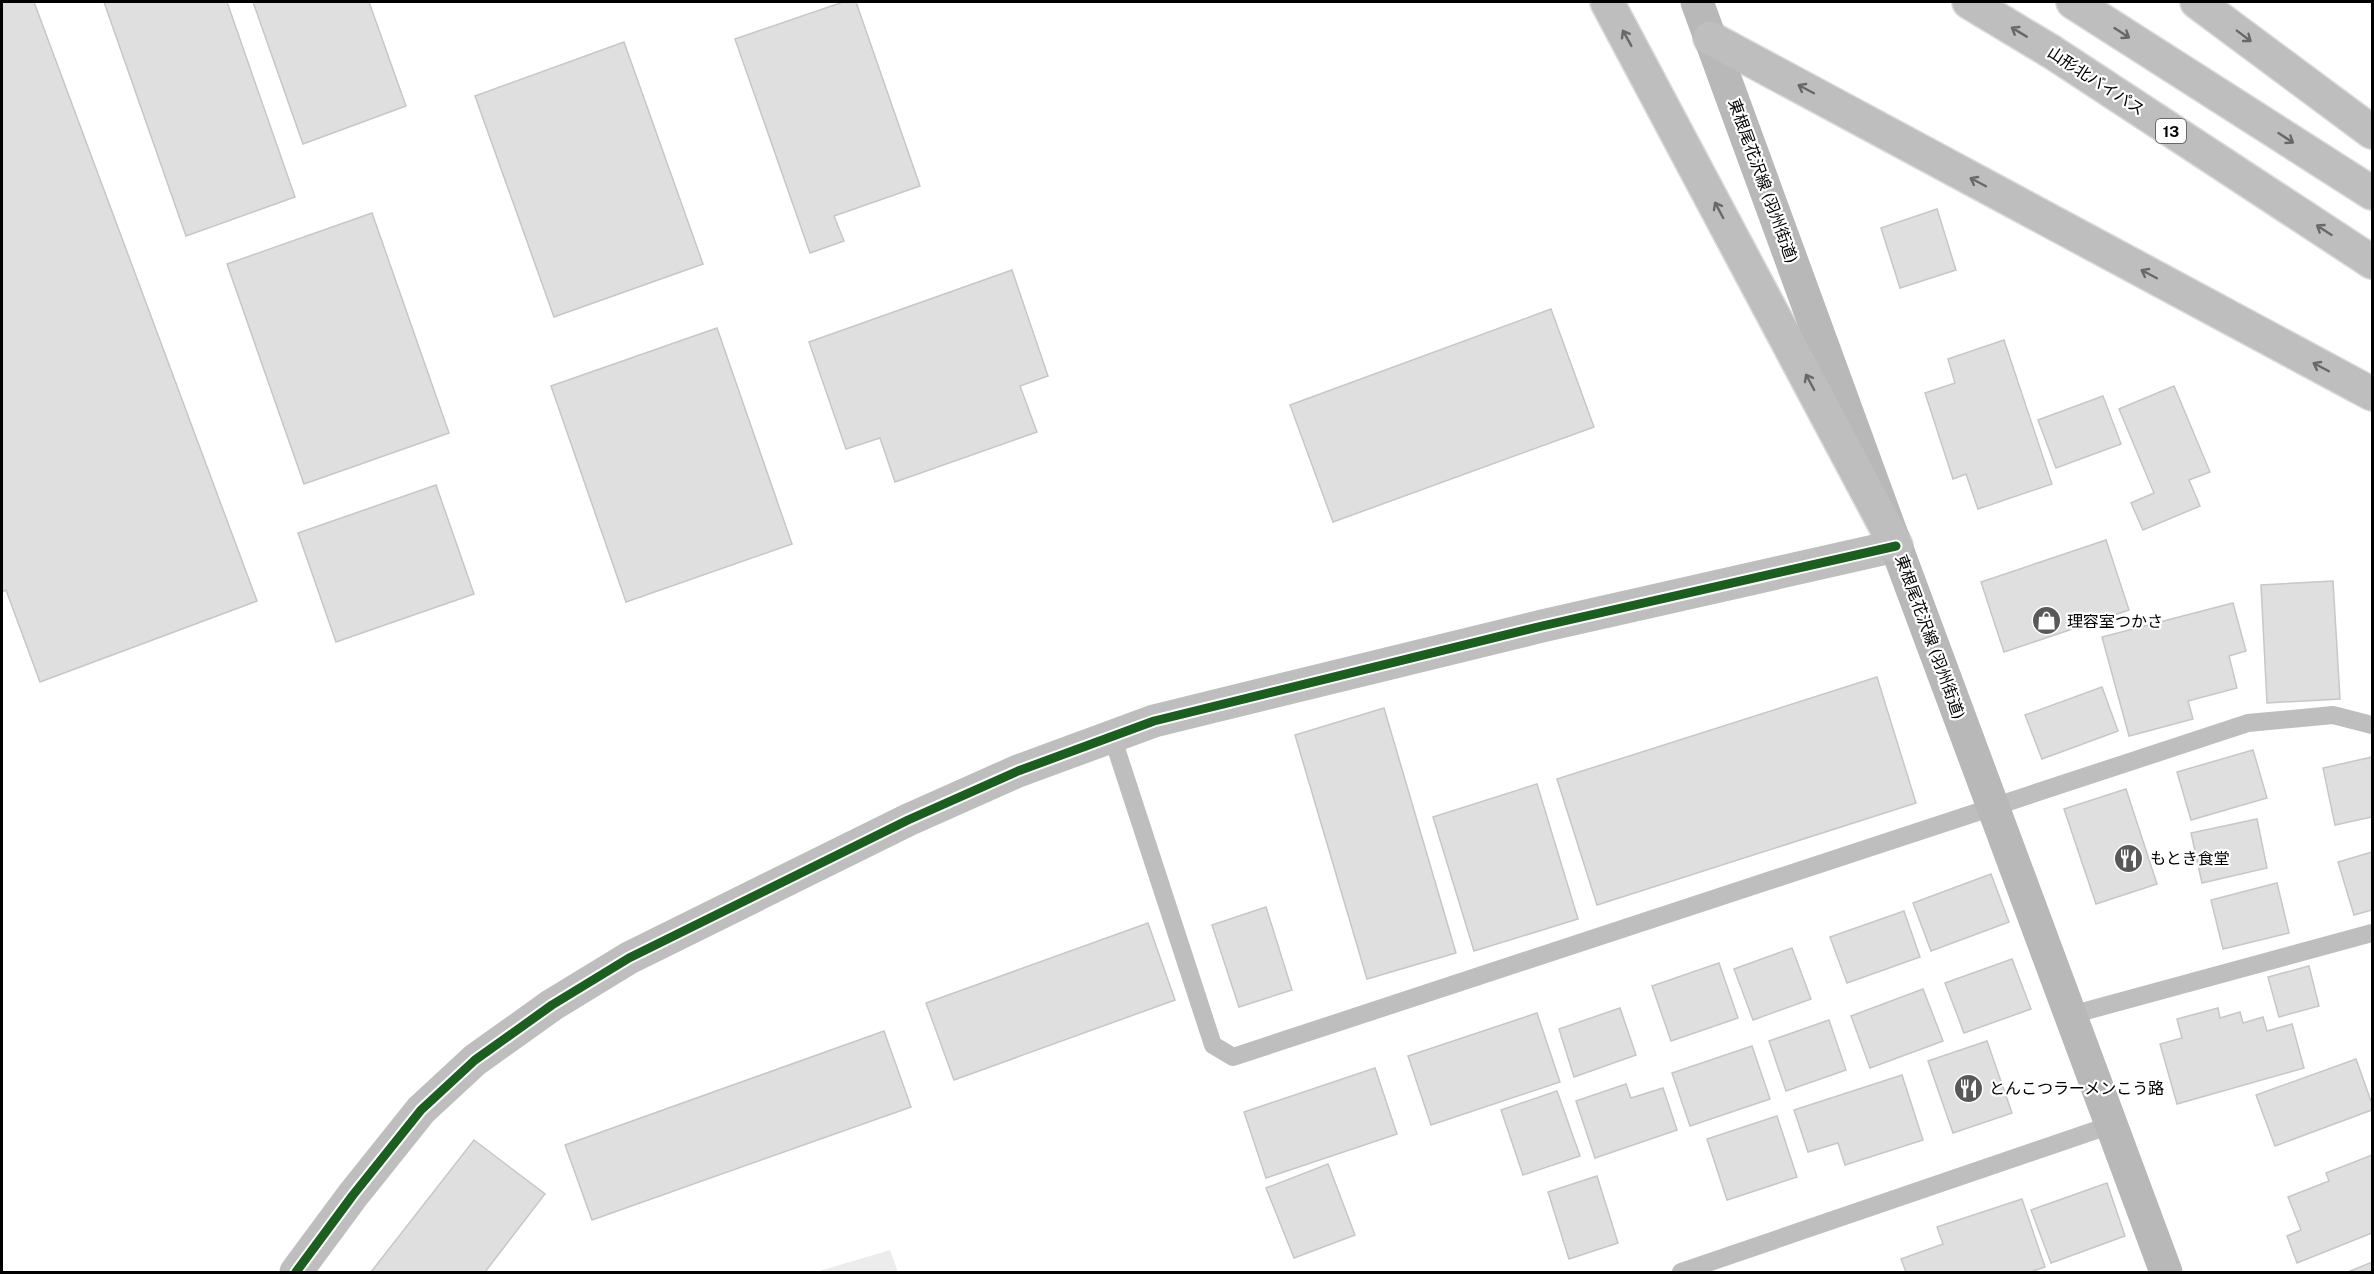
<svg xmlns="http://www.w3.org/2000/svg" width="2374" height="1274" font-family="'Public Sans','Noto Sans JP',sans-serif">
	<rect width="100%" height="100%" fill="#fff"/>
	<polygon fill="#ececec" points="890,1250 898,1272 816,1272"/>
	<g fill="#dfdfdf" stroke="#c7c7c7" stroke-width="1.5">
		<polygon points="2,2 34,2 257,601 40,682 6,590 2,592"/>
		<polygon points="104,2 227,2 295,197 186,236"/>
		<polygon points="253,2 369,2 406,106 303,144"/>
		<polygon points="843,2 856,2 920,186 834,216 844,241 810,253 735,39"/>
		<polygon points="624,42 703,264 554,317 475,96"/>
		<polygon points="1937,209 1956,270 1900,288 1881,228"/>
		<polygon points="372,213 449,433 304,484 227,264"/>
		<polygon points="1012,270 1048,376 1020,386 1037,432 895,482 880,438 846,449 809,342"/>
		<polygon points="1551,309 1594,427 1333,522 1290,405"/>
		<polygon points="717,328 792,544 626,602 551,386"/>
		<polygon points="2004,340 2052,484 1978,509 1966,474 1953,479 1925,393 1955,383 1948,359"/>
		<polygon points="2174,386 2210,472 2189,480 2200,506 2143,530 2131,503 2154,493 2119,409"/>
		<polygon points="2103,396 2121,444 2056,468 2038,420"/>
		<polygon points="436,485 474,594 336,642 298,533"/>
		<polygon points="2106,540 2129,610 2004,652 1981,582"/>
		<polygon points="2333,581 2340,699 2267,703 2261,585"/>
		<polygon points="2233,603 2246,651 2229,656 2237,688 2188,701 2193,719 2129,736 2102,637"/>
		<polygon points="1877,677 1916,803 1597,905 1557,779"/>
		<polygon points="2102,687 2118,731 2042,759 2025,715"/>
		<polygon points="1384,708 1456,953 1367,979 1295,735"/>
		<polygon points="2253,750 2267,798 2191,820 2177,772"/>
		<polygon points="2372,757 2372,817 2335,825 2323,768"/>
		<polygon points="1537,784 1578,919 1474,951 1433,817"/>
		<polygon points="2126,789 2157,884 2096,904 2064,809"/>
		<polygon points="2257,819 2267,868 2202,883 2191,833"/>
		<polygon points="2372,852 2372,910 2354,915 2338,862"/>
		<polygon points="1991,874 2009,922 1931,951 1913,903"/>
		<polygon points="2277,883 2289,933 2223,949 2211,900"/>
		<polygon points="1266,907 1292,990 1239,1007 1212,925"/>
		<polygon points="1904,911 1920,957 1847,983 1830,937"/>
		<polygon points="1148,923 1175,1000 954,1080 926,1003"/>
		<polygon points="1792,948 1811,999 1753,1020 1734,969"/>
		<polygon points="2012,959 2031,1009 1964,1033 1945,983"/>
		<polygon points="1719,963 1738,1018 1671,1041 1652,986"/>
		<polygon points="2309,966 2319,1006 2279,1017 2268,977"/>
		<polygon points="1923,989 1943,1041 1870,1068 1851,1016"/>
		<polygon points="1620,1008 1636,1055 1574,1077 1559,1029"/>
		<polygon points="2218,1008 2220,1018 2240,1012 2243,1023 2263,1017 2267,1031 2292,1024 2304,1068 2177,1104 2160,1044 2182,1038 2177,1019"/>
		<polygon points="1537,1013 1560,1082 1431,1125 1408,1056"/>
		<polygon points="1829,1020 1846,1070 1786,1091 1769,1041"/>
		<polygon points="884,1031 911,1107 592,1220 565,1145"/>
		<polygon points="1987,1041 2012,1113 1953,1133 1928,1061"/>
		<polygon points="1752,1046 1770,1099 1690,1126 1672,1073"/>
		<polygon points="2356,1059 2372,1104 2372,1110 2275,1146 2256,1095"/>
		<polygon points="1375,1068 1397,1134 1266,1178 1244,1112"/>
		<polygon points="1902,1075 1923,1140 1845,1165 1838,1143 1808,1152 1794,1110"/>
		<polygon points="1626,1084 1631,1098 1663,1088 1677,1130 1595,1158 1576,1101"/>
		<polygon points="1557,1091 1580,1156 1523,1175 1501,1110"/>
		<polygon points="1777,1116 1797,1177 1727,1200 1707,1139"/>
		<polygon points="474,1140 545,1194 485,1272 371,1272"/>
		<polygon points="2372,1155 2372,1233 2297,1263 2287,1236 2301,1230 2288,1197 2329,1181 2326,1173"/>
		<polygon points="1328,1164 1355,1235 1294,1258 1266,1188"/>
		<polygon points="1597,1176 1618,1243 1569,1259 1548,1192"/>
		<polygon points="2107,1183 2125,1236 2051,1263 2031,1210"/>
		<polygon points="2022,1199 2045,1267 2030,1272 1906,1272 1901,1259 1943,1244 1937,1227"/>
		<polygon points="2372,1262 2372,1272 2348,1272"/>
	</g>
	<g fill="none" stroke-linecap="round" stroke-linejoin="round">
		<defs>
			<g id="trunk">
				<polyline points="1607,2 1896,546"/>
				<polyline points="1969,2 2052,52 2372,262"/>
				<polyline points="2073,2 2372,193"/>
				<polyline points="2197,2 2372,132"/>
				<polyline points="1710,38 2372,394"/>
			</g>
		</defs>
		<use href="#trunk" stroke="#dbdbdb" stroke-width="36"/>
		<g stroke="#bebebe" stroke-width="18">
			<polyline points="1112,736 1213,1045 1233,1057 2248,723 2333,715 2372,725"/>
			<polyline points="2071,1015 2372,933"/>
			<polyline points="1681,1272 2111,1125"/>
		</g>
		<polyline stroke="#bebebe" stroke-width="33" points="296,1272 353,1195 421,1110 475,1060 552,1005 629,958 908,820 1018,771 1154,721 1542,626 1896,546"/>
		<polyline stroke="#b8b8b8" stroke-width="33" points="1697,2 1896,546 2166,1272"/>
		<use href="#trunk" stroke="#bebebe" stroke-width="33"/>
		<defs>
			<polyline id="cycleway" points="296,1272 353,1195 421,1110 475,1060 552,1005 629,958 908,820 1018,771 1154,721 1542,626 1896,546"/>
		</defs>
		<use href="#cycleway" stroke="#fff" stroke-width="13"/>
		<use href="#cycleway" stroke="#1b5e20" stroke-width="9"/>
	</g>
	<defs><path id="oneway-shaft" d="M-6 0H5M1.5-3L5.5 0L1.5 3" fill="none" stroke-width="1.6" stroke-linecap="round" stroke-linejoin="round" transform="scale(1.5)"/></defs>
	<g stroke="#686868">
		<use href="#oneway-shaft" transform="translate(2019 32) rotate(-149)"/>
		<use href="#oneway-shaft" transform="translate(2122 33) rotate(33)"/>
		<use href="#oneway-shaft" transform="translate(2244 36) rotate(37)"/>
		<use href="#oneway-shaft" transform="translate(1627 38) rotate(-119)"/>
		<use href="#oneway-shaft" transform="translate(1806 89) rotate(-152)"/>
		<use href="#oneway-shaft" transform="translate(2286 138) rotate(33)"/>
		<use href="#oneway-shaft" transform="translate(1978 182) rotate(-152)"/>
		<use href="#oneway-shaft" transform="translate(1719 210) rotate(-118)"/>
		<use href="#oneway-shaft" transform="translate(2324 230) rotate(-147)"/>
		<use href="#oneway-shaft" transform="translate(2149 274) rotate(-152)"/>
		<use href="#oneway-shaft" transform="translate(2321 367) rotate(-152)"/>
		<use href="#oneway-shaft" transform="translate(1810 382) rotate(-118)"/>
	</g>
	<defs>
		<symbol id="shop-disc" viewBox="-11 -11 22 22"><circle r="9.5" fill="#595959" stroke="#fff"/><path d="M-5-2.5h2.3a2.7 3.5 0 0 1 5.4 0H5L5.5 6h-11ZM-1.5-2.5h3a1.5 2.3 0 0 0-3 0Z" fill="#fff"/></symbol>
		<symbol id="restaurant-disc" viewBox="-11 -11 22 22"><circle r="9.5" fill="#595959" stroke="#fff"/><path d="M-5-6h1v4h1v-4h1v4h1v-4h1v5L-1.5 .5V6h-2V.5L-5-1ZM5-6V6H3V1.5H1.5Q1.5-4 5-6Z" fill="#fff"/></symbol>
	</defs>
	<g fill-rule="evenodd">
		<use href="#shop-disc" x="2030" y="604" width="33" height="33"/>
		<use href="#restaurant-disc" x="2112" y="842" width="33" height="33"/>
		<use href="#restaurant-disc" x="1952" y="1072" width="33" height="33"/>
	</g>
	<g text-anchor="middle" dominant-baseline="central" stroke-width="4.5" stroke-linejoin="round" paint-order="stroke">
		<rect fill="#fff" stroke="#4c4c4c" stroke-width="1.5" x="2156" y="119" width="30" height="24" rx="4.5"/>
		<g font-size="15" font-weight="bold" fill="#000">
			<text x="2171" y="131">13</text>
		</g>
		<g font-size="16" fill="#000" stroke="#fff">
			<text transform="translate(2096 81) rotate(33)">山形北バイパス</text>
			<text transform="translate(1763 181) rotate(70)">東根尾花沢線 (羽州街道)</text>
			<text transform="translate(1930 637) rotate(70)">東根尾花沢線 (羽州街道)</text>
		</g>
		<g font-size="16" fill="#000" stroke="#fff" text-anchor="start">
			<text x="2067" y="621">理容室つかさ</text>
			<text x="2150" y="858">もとき食堂</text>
			<text x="1989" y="1088">とんこつラーメンこう路</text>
		</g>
	</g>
	<rect width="2374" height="1274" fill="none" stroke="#000000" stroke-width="6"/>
</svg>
